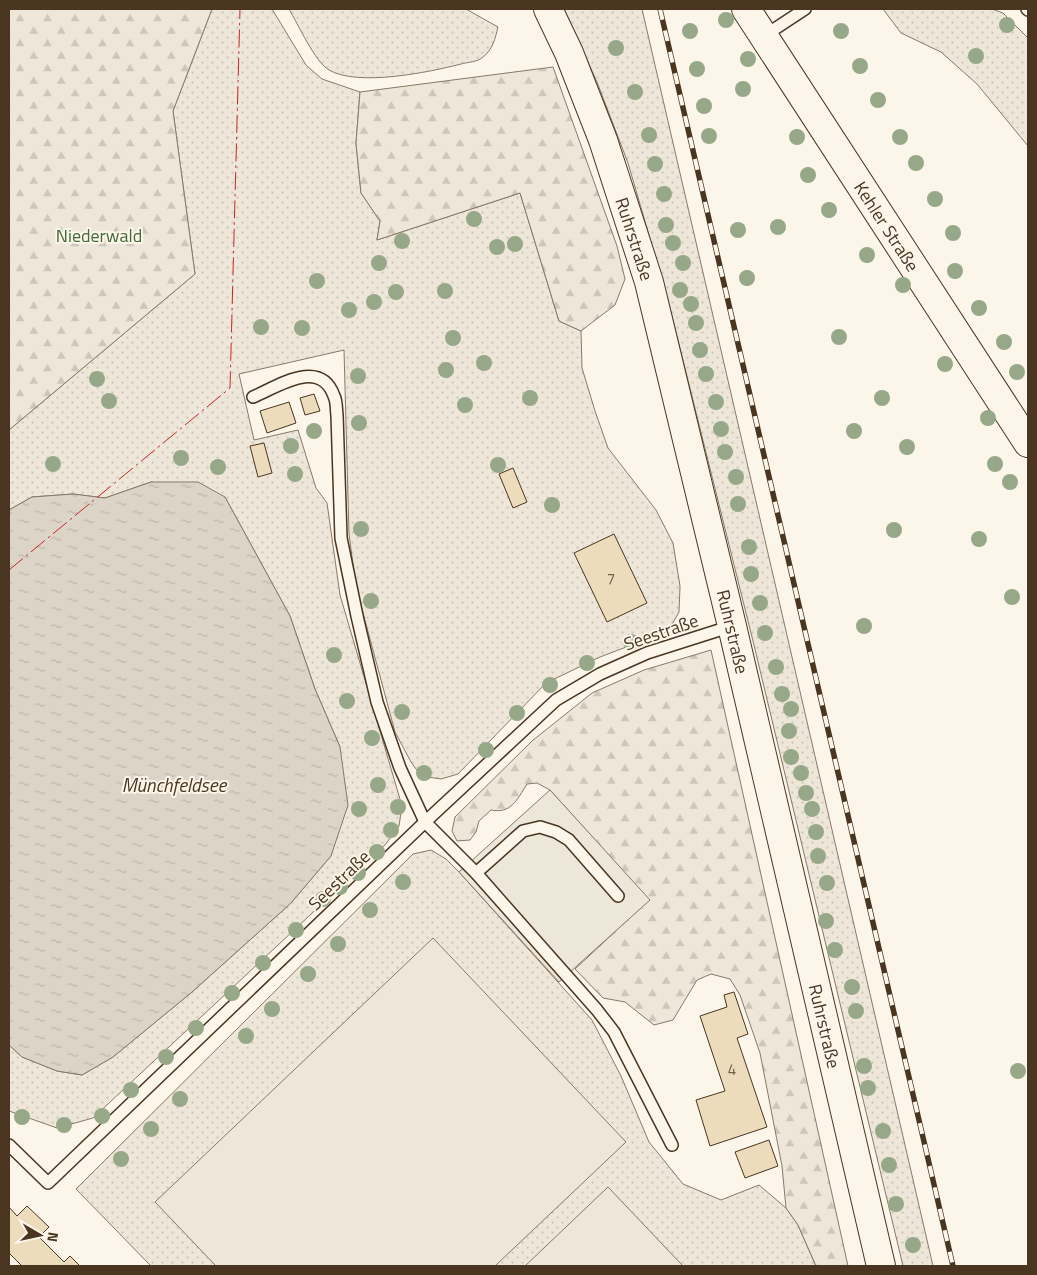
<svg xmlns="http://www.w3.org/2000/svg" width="1037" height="1275" font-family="'Titillium Web',sans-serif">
	<defs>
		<pattern id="grass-dots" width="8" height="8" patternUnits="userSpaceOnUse" patternTransform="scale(1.25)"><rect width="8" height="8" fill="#ede6d9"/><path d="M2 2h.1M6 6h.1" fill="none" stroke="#cdc6ba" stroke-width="1.8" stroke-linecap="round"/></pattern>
		<pattern id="forest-firs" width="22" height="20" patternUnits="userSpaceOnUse" patternTransform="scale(1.25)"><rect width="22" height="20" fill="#ede6d9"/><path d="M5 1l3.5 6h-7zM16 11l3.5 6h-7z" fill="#cdc6ba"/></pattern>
		<pattern id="water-ripples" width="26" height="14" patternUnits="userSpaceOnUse" patternTransform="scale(1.25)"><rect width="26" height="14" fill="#dcd4c6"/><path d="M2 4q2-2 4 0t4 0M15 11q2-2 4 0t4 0" fill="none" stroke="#beb7aa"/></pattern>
	</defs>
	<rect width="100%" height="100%" fill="#fbf6e9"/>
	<g fill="url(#grass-dots)" stroke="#887966">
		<polygon points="212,9 272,9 306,65 322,79 360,92 356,143 361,193 380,221 377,240 520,193 559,321 581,331 582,368 595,411 608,448 656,510 673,543 680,586 679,612 668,631 600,657 546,683 458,774 441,779 421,776 411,762 395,732 356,587 349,534 344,350 239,374 254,440 298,430 316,488 327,503 340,595 402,806 399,826 385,845 93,1118 57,1128 9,1111 9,1045 22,1057 57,1071 82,1075 113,1057 192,992 290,904 331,856 340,747 315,689 290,616 225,497 151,482 105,498 73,494 32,497 9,510 9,430 195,274 173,111"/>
		<path d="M 289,9 L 466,9 L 498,27 C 495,39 493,49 483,57 C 478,62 468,62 461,64 C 430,72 358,87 329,70 C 315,62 298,24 289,9 Z"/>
		<polygon points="564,9 642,9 933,1266 903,1266 753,641 669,304 628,163 597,82"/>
		<polygon points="883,9 992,9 1003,13 1028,38 1028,146 977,84 941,52 901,33"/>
		<polygon points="431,850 446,859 459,872 592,1020 621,1076 649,1142 683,1184 721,1200 759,1185 786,1208 798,1225 816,1266 151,1266 76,1189 413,854"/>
	</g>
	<g fill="url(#forest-firs)" stroke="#887966">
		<polygon points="9,9 212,9 173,111 195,274 9,430"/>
		<polygon points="553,67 617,246 625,279 615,305 581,331 559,321 520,193 377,240 380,221 361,193 356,143 360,92"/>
		<path d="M 711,650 L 848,1266 L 816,1266 L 798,1225 L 786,1208 L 782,1166 L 760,1053 L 740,995 L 730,979 L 711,974 L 697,980 L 673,1020 L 654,1025 L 625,1002 L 603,998 L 575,969 L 649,900 L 550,790 L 537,783 L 527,784 C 517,800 511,814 491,810 L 479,821 L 476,832 L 470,840 L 457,841 L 452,831 L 455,817 L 532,741 L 592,693 L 644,670 Z"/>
	</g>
	<g fill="#ede6d9" stroke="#887966">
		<polygon points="433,938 626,1142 495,1266 216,1266 155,1202"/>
		<polygon points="608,1187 683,1266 525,1266"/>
	</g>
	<polygon fill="#ede7d9" stroke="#887966" points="550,790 650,900 559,982 459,872"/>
	<polygon fill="url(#water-ripples)" stroke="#887966" points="151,482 198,482 225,497 290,616 315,689 340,747 348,805 331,856 290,904 192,992 113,1057 82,1075 57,1071 22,1057 9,1045 9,510 32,497 73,494 105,498"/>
	<g fill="#ecdcbc" stroke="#4a3520">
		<polygon points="314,394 320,411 305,415 300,398"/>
		<polygon points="289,402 296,423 267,433 260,411"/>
		<polygon points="264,443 272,473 258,477 250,446"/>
		<polygon points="513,468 527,502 513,508 499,474"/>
		<polygon points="614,534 647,603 607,622 574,553"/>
		<polygon points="734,992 748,1034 737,1038 767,1127 710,1146 696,1100 725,1091 700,1016 727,1007 724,995"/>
		<polygon points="769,1140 778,1166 745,1178 735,1152"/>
		<polygon points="27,1206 49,1227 39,1237 64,1262 70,1256 80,1266 22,1266 9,1253 9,1207 17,1216"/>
	</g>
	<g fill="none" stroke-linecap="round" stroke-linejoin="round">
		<defs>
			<g id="service">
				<polyline points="1027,9 1028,10"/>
				<polyline points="764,36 805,9"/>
				<path d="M 253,397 C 277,387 320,357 334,396 C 337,402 336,409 337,415 L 341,538 L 357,616 L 377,702 L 400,768 L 425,822 L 476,873 L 597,1010 L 614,1032 L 672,1145"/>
				<polyline points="476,873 523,831 540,827 556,832 569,840 618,896"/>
				<polyline points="9,1145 48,1183 425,822 556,700 600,674 647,653 732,626"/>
			</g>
			<g id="tertiary">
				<path id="s1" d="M 548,9 L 569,53 L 603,140 L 649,282 L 732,626 L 881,1266"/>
			</g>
			<g id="secondary">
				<path id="s2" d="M 746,9 L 1028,443"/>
			</g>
		</defs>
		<use href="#service" stroke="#4a3520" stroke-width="14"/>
		<use href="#tertiary" stroke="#4a3520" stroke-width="30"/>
		<use href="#secondary" stroke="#4a3520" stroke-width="30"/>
		<use href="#service" stroke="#fbf6e9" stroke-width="11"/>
		<use href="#tertiary" stroke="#fbf6e9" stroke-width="28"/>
		<use href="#secondary" stroke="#fbf6e9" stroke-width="28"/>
		<defs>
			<polyline id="rail" points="660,9 953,1266"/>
		</defs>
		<use href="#rail" stroke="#4a3520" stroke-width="5.5"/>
		<use href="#rail" stroke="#fbf6e9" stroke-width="4" stroke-dasharray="11" stroke-linecap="butt"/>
		<polyline stroke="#c62828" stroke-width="1" stroke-dasharray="18 4 2.5 4" stroke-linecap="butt" points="9,570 230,388 240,9"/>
	</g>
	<g fill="#96a887">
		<circle cx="726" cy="20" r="8"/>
		<circle cx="1007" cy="25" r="8"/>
		<circle cx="690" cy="31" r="8"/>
		<circle cx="841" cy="31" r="8"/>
		<circle cx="616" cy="48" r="8"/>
		<circle cx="976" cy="56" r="8"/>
		<circle cx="748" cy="59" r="8"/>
		<circle cx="860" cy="66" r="8"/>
		<circle cx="697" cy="69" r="8"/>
		<circle cx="743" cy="89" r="8"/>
		<circle cx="635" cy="92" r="8"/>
		<circle cx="878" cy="100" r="8"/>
		<circle cx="704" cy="106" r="8"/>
		<circle cx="649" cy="135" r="8"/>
		<circle cx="709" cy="136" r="8"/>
		<circle cx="797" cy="137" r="8"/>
		<circle cx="900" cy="137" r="8"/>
		<circle cx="916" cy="163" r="8"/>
		<circle cx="655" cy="164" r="8"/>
		<circle cx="808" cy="175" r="8"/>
		<circle cx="664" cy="194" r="8"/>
		<circle cx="935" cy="199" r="8"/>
		<circle cx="829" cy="210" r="8"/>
		<circle cx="474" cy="219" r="8"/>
		<circle cx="666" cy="225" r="8"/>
		<circle cx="778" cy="227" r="8"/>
		<circle cx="738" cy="230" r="8"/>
		<circle cx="953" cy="233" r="8"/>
		<circle cx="402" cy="241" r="8"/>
		<circle cx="673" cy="243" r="8"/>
		<circle cx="515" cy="244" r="8"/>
		<circle cx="497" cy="247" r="8"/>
		<circle cx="867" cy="255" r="8"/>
		<circle cx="379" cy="263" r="8"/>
		<circle cx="683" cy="263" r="8"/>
		<circle cx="955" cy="271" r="8"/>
		<circle cx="747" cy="278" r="8"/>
		<circle cx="317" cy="281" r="8"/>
		<circle cx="903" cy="285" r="8"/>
		<circle cx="680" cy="290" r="8"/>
		<circle cx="445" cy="291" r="8"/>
		<circle cx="396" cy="292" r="8"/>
		<circle cx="374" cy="302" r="8"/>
		<circle cx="691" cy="304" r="8"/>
		<circle cx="979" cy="308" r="8"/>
		<circle cx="349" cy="310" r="8"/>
		<circle cx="696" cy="323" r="8"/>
		<circle cx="261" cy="327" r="8"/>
		<circle cx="302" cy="328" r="8"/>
		<circle cx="839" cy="337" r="8"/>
		<circle cx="453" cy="338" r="8"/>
		<circle cx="1004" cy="342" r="8"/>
		<circle cx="700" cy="350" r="8"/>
		<circle cx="484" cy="363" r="8"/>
		<circle cx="945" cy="364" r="8"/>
		<circle cx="446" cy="370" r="8"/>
		<circle cx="1017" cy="372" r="8"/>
		<circle cx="706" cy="374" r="8"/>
		<circle cx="358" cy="376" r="8"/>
		<circle cx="97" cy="379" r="8"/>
		<circle cx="530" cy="398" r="8"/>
		<circle cx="882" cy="398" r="8"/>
		<circle cx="109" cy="401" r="8"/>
		<circle cx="716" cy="402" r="8"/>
		<circle cx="465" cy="405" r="8"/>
		<circle cx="988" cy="418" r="8"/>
		<circle cx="359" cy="423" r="8"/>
		<circle cx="721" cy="429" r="8"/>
		<circle cx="314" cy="431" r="8"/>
		<circle cx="854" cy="431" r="8"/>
		<circle cx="291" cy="446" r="8"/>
		<circle cx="907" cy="447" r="8"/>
		<circle cx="725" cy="452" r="8"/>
		<circle cx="181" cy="458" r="8"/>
		<circle cx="53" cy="464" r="8"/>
		<circle cx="995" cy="464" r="8"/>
		<circle cx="498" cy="465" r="8"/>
		<circle cx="218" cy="467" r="8"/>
		<circle cx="295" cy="474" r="8"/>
		<circle cx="736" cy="477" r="8"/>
		<circle cx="1010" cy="482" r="8"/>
		<circle cx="738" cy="504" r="8"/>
		<circle cx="552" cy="505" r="8"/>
		<circle cx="361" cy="529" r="8"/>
		<circle cx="894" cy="530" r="8"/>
		<circle cx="979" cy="539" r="8"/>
		<circle cx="749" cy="547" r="8"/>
		<circle cx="751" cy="574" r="8"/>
		<circle cx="1012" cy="597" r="8"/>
		<circle cx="371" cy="601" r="8"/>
		<circle cx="760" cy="603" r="8"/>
		<circle cx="864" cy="626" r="8"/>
		<circle cx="765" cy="633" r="8"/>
		<circle cx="631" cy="642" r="8"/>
		<circle cx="334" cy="655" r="8"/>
		<circle cx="587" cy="663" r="8"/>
		<circle cx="776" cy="667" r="8"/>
		<circle cx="550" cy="685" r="8"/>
		<circle cx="782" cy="694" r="8"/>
		<circle cx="347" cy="701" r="8"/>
		<circle cx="791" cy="709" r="8"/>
		<circle cx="402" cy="712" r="8"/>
		<circle cx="517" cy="713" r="8"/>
		<circle cx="789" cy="731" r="8"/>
		<circle cx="372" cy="738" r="8"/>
		<circle cx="486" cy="750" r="8"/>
		<circle cx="791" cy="757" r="8"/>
		<circle cx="424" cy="773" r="8"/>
		<circle cx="801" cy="773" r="8"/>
		<circle cx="378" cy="785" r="8"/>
		<circle cx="806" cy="793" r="8"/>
		<circle cx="398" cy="807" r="8"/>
		<circle cx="359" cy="809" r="8"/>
		<circle cx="812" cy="809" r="8"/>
		<circle cx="391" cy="830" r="8"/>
		<circle cx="816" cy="832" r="8"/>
		<circle cx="377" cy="852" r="8"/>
		<circle cx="818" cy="856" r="8"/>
		<circle cx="358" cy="873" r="8"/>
		<circle cx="403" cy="882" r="8"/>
		<circle cx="827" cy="883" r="8"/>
		<circle cx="340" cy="887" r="8"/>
		<circle cx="323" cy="899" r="8"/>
		<circle cx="370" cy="910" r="8"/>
		<circle cx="826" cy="921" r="8"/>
		<circle cx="296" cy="930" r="8"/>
		<circle cx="338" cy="944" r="8"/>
		<circle cx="835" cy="950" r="8"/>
		<circle cx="263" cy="963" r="8"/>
		<circle cx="308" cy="974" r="8"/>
		<circle cx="852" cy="987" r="8"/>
		<circle cx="232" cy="993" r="8"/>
		<circle cx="272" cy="1009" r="8"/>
		<circle cx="856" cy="1011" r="8"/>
		<circle cx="196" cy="1028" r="8"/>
		<circle cx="246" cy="1036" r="8"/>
		<circle cx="166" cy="1057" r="8"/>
		<circle cx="864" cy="1066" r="8"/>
		<circle cx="1018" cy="1071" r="8"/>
		<circle cx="868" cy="1088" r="8"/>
		<circle cx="131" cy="1090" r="8"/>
		<circle cx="180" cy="1099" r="8"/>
		<circle cx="102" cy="1116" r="8"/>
		<circle cx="22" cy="1117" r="8"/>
		<circle cx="64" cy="1125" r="8"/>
		<circle cx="151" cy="1129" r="8"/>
		<circle cx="883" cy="1131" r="8"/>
		<circle cx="121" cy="1159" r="8"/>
		<circle cx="889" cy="1165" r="8"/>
		<circle cx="896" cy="1204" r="8"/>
		<circle cx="913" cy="1245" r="8"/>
	</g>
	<g text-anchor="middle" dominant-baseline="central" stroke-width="4" stroke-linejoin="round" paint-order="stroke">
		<g font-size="15" fill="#725f47">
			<text x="611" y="578">7</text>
			<text x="732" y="1069">4</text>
		</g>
		<g font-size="18" fill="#4a3520" stroke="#fbf6e9">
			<text stroke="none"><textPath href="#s2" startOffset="259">Kehler Straße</textPath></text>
			<text stroke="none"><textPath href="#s1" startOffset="246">Ruhrstraße</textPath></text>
			<text transform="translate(661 632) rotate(-19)">Seestraße</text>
			<text stroke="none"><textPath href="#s1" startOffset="651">Ruhrstraße</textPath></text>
			<text transform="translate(339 880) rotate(-44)">Seestraße</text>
			<text stroke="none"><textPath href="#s1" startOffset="1056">Ruhrstraße</textPath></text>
		</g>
		<g font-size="18" fill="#436837" stroke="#fbf6e9">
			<text x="99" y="235">Niederwald</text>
		</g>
		<g font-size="19" font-style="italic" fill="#4a3520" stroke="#fbf6e9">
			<text x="174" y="784">Münchfeldsee</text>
		</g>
	</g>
	<rect width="1037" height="1275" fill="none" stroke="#4a3520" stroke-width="20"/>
	<g transform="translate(40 1235) rotate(99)" stroke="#fbf6e9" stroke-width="4" paint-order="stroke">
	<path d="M0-4L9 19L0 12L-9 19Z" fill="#4a3520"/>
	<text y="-8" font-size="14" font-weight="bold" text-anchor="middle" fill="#4a3520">N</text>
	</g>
</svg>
